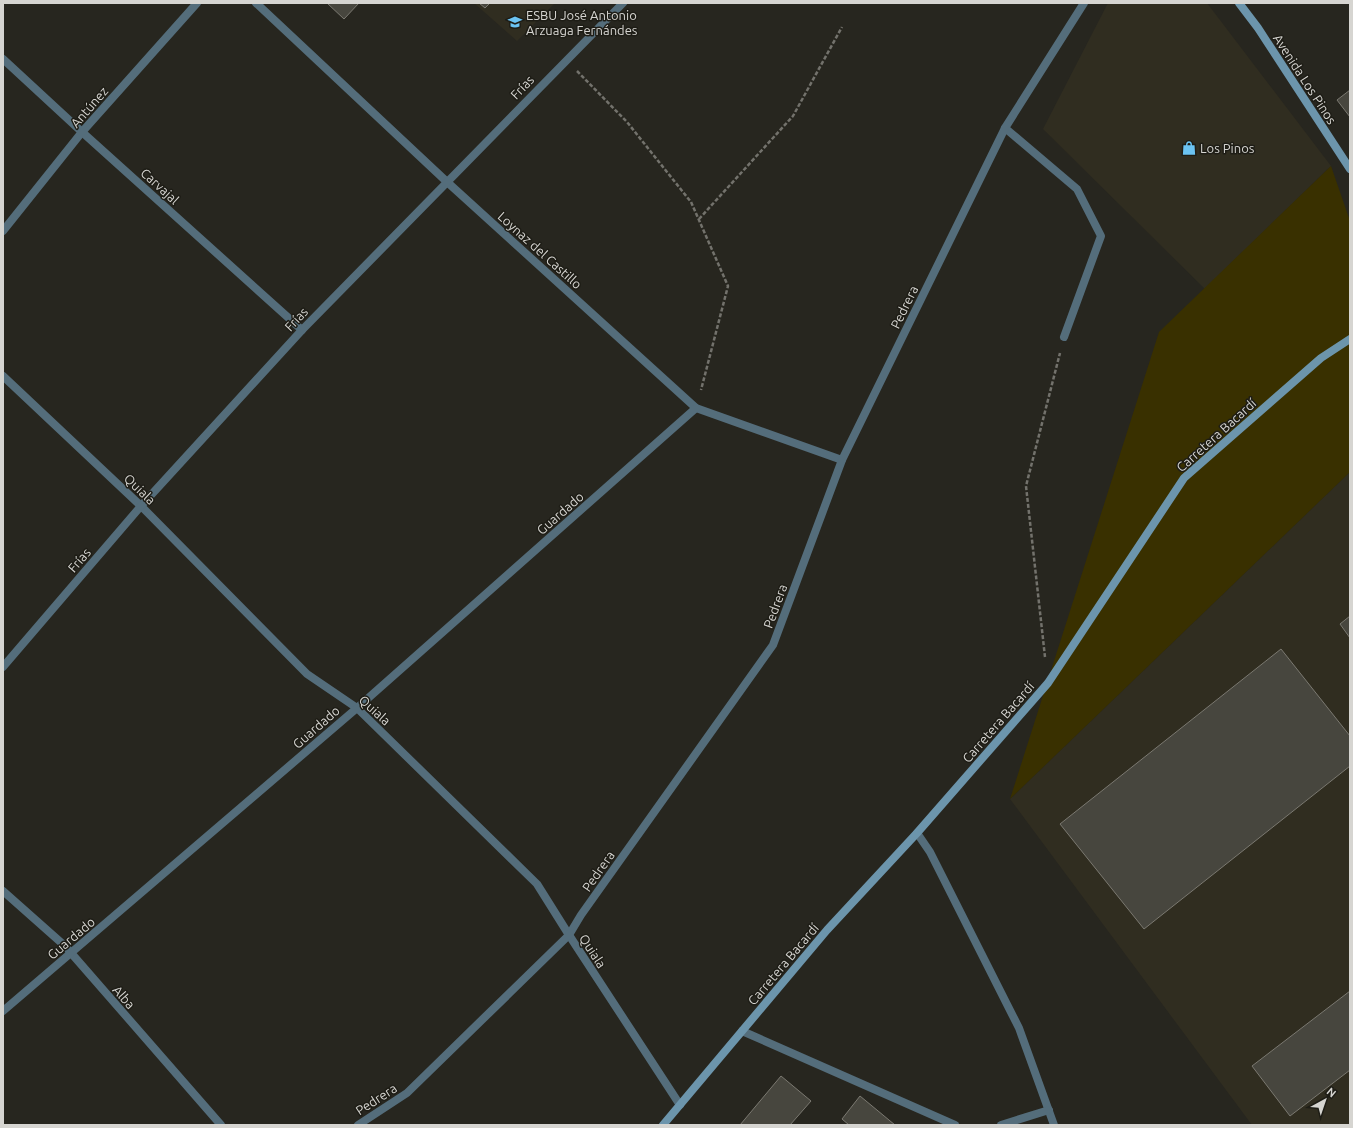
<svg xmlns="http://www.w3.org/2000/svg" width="1353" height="1128" font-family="Ubuntu,sans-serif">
	<rect width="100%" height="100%" fill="#27261f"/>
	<g fill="#302d20">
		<polygon points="474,3 555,3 517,41"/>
		<polygon points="1108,3 1207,3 1331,166 1205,289 1043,129"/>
		<polygon points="1350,472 1350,1125 1252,1125 1010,799"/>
	</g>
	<polygon fill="#393000" points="1331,166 1350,221 1350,472 1010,799 1159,332"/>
	<g fill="#47463e" stroke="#7b7971">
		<polygon points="327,3 359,3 344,19"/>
		<polygon points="479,3 490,3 485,8"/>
		<polygon points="1350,90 1350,117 1337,100"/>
		<polygon points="1350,616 1350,638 1340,624"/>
		<polygon points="1281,649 1350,736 1350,766 1144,929 1060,824"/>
		<polygon points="1350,991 1350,1070 1290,1116 1252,1066"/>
		<polygon points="781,1076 811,1101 790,1125 740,1125"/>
		<polygon points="860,1096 895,1125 849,1125 842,1119"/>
	</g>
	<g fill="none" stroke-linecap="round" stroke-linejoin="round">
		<g stroke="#73726c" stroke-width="2.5" stroke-dasharray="4 2" stroke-linecap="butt">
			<polyline points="577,71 627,122 691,202 728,286 701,390"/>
			<polyline points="699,219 793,116 842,27"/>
			<polyline points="1045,657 1026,486 1060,353"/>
		</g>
		<polyline stroke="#546d7b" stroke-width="8" points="1005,128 1077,189 1101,236 1064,337"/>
		<g stroke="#546d7b" stroke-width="8">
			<polyline points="256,3 446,181 696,408 842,460"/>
			<polyline points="3,59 82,132 302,330"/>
			<polyline points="3,231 82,132 197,3"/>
			<polyline points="3,376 141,506 307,674 357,708 537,884 569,935 680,1105"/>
			<polyline points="3,667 141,506 302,330 623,3"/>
			<polyline points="917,833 930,852 1019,1028 1054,1125"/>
			<polyline points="3,891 65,946 221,1125"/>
			<polyline points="3,1011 357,708 696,408"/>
			<polyline points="742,1031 955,1125"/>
			<polyline points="358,1125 407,1093 569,935 581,915 773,645 842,460 1005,128 1084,3"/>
			<polyline points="1001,1125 1049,1110"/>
		</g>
		<g stroke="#6c95ac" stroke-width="8">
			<polyline points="1239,3 1258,28 1350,169"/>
			<polyline points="663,1125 827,930 917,833 1048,683 1184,478 1321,358 1350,339"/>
		</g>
	</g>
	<defs>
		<symbol id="school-bare" viewBox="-9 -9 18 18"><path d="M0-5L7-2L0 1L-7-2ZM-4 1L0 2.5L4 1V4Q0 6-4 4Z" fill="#6bc3f2" stroke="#1e1d16" stroke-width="2.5" paint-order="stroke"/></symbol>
		<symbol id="shop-bare" viewBox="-9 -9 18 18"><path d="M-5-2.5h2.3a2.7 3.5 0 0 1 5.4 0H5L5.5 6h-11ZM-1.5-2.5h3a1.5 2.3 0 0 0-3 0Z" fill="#6bc3f2" stroke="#1e1d16" stroke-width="2.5" paint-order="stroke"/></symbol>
	</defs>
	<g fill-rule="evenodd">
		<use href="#school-bare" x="505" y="12" width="20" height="20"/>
		<use href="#shop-bare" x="1179" y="138" width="20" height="20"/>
	</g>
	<g text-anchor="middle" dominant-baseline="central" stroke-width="3" stroke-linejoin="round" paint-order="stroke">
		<g font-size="13" fill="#d6d5d1" stroke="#1e1d16" text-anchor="start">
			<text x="526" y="15">ESBU José Antonio<tspan x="526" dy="15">Arzuaga Fernándes</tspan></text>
			<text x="1200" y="148">Los Pinos</text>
		</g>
		<g font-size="13" fill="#d6d5d1" stroke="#1e1d16">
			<text transform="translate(1305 79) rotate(57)">Avenida Los Pinos</text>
			<text transform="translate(522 87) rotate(-46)">Frías</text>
			<text transform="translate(89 107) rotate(-49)">Antúnez</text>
			<text transform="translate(160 186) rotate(42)">Carvajal</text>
			<text transform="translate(540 250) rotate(42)">Loynaz del Castillo</text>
			<text transform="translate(904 307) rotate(-64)">Pedrera</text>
			<text transform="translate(296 319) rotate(-47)">Frías</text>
			<text transform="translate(1216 435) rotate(-42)">Carretera Bacardí</text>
			<text transform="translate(140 489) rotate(44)">Quiala</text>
			<text transform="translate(560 513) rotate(-41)">Guardado</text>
			<text transform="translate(79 560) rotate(-49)">Frías</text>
			<text transform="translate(775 606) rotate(-70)">Pedrera</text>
			<text transform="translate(375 710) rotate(42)">Quiala</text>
			<text transform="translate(998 722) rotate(-49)">Carretera Bacardí</text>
			<text transform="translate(316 727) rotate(-41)">Guardado</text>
			<text transform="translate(598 871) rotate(-55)">Pedrera</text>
			<text transform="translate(71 938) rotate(-40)">Guardado</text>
			<text transform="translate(593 951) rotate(57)">Quiala</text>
			<text transform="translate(783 964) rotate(-50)">Carretera Bacardí</text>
			<text transform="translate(124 997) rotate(49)">Alba</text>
			<text transform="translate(376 1099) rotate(-33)">Pedrera</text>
		</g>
	</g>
	<rect width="1353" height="1128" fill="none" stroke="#d6d5d1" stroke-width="8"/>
	<g transform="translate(1325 1100) rotate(40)" stroke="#1e1d16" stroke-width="3" paint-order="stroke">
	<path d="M0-3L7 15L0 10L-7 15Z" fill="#d6d5d1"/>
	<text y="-6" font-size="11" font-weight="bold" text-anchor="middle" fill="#d6d5d1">N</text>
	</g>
</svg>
